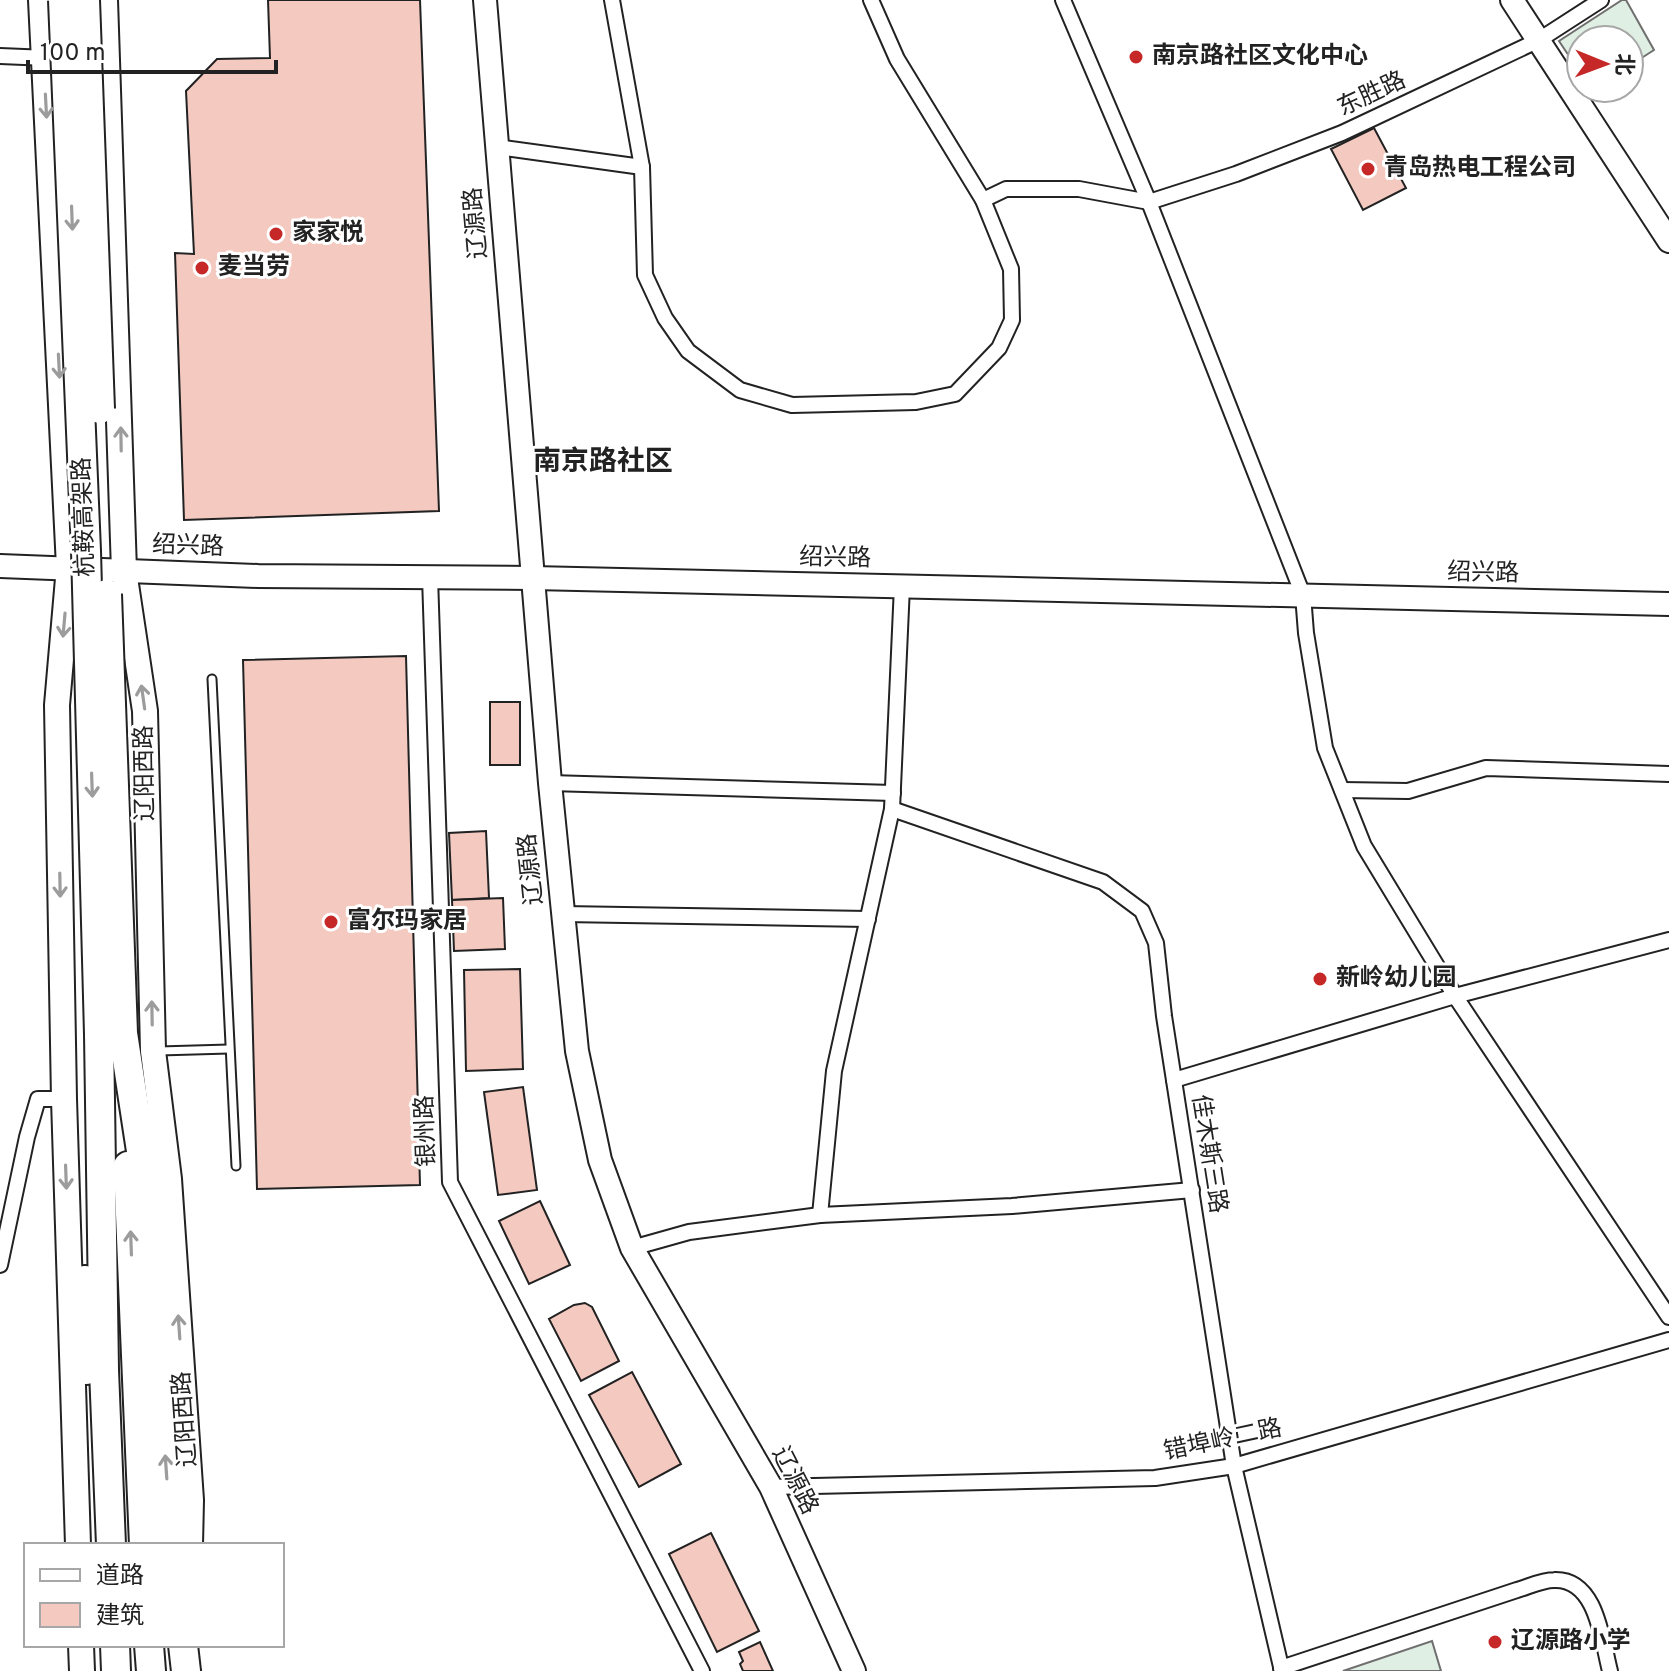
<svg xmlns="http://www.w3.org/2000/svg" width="1669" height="1671" font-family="Overpass,'Noto Sans SC',sans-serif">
	<rect width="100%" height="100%" fill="#fff"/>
	<g fill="#e0efe3" stroke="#6f6f6f" stroke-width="2">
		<polygon points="1622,0 1626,0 1654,50 1629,66 1629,40 1581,40 1581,74 1559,41"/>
		<polygon points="1432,1641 1441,1671 1343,1671"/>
	</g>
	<g fill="#f3c9c0" stroke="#222" stroke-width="2">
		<polygon points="268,0 420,0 439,511 184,520 175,253 194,254 186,91 217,59 270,58"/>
		<polygon points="1374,128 1406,188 1363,210 1331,149"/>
		<polygon points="406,656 420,1185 257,1189 243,660"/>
		<rect x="490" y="702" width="30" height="63"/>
		<polygon points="486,831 489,898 452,900 449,833"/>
		<polygon points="503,898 505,949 454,951 452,900"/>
		<polygon points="520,969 523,1069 466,1071 464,970"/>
		<polygon points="523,1087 537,1190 498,1195 484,1092"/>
		<polygon points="540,1201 570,1265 529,1284 499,1221"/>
		<polygon points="585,1303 592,1307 619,1361 581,1381 549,1319 574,1305"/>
		<polygon points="632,1372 681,1464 639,1487 589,1395"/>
		<polygon points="711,1533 759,1631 717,1652 669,1554"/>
		<polygon points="760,1642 773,1671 743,1671 740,1664 743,1661 739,1652"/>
	</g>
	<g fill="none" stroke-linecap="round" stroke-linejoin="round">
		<defs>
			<g id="lane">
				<polyline points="212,679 236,1166"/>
				<polyline points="159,1051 229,1049"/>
			</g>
			<g id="street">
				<polyline points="612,0 642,167 645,275 665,318 688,351 740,390 792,405 916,402 955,394 999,348 1012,320 1011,269 983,200 897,59 871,0"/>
				<polyline points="1063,0 1149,202 1303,595 1306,633 1325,748 1364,846 1455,996 1669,1317"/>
				<polyline points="0,56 48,58"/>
				<polyline points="497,147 642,167"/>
				<polyline points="983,200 1006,189 1079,189 1149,202 1236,174 1342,133 1539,40 1601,0"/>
				<polyline points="430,577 450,1182 702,1671"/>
				<polyline points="550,783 893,793"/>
				<polyline points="1342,790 1408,791 1486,768 1669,774"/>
				<polyline points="892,809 1103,882 1142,911 1156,943 1164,1016 1234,1466 1282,1671"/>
				<polyline points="563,914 868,919"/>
				<polyline points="1174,1080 1455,996 1669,940"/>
				<polyline points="820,1215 834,1071 892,809 902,586"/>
				<polyline points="632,1248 689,1232 820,1215 1012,1206 1192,1190"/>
				<polyline points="0,1265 27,1137 38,1099 64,1099"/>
				<polyline points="771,1487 1155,1478 1234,1466 1669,1340"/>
				<path d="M 1281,1668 L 1517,1590 C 1528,1587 1542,1580 1554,1580 C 1597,1578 1602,1641 1610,1671"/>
			</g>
			<g id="secondary">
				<polyline points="485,0 550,783 577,1051 600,1160 632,1248 771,1487 854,1671"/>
				<polyline points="1512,0 1669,241"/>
				<polyline points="0,566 258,576 533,578 1669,604"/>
			</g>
			<g id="primary">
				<polyline points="41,0 69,567 57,705 64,1099 78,1545"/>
				<polyline points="105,0 124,571 145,711 153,1051 169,1179 191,1500 190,1545"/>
				<polyline points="81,1645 82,1671"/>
			</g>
			<g id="highway">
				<polyline points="123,1033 150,1210 171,1545"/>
				<polyline points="99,1034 104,1370 111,1545"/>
				<polyline points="128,1166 144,1545"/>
				<polyline points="85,1280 86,1370"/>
				<polyline points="115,1645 116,1671"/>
				<polyline points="149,1645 151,1671"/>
				<polyline points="183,1645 186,1671"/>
			</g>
		</defs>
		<use href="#lane" stroke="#222" stroke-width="11"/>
		<use href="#street" stroke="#222" stroke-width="18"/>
		<use href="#secondary" stroke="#222" stroke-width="26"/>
		<use href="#primary" stroke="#222" stroke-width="28"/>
		<use href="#highway" stroke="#222" stroke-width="32"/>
		<use href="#lane" stroke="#fff" stroke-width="7"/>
		<use href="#street" stroke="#fff" stroke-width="14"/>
		<use href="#secondary" stroke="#fff" stroke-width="22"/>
		<use href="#primary" stroke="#fff" stroke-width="24"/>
		<use href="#highway" stroke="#fff" stroke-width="28"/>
		<defs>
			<g id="highway-bridge">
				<polyline points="63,0 86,551 99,1034"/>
				<polyline points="85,0 100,409"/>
				<polyline points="107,594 123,1033"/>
			</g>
		</defs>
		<use href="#highway-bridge" stroke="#222" stroke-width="32" stroke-linecap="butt"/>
		<use href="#highway-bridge" stroke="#fff" stroke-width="28"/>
	</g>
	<defs><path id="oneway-shaft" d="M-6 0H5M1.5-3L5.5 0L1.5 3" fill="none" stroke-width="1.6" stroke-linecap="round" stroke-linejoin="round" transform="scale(2)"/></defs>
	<g stroke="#9c9c9c">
		<use href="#oneway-shaft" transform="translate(46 106) rotate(87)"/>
		<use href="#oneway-shaft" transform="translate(72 218) rotate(88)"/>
		<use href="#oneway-shaft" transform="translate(59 366) rotate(87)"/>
		<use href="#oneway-shaft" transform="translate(121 439) rotate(-91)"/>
		<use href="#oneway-shaft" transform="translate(64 625) rotate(95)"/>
		<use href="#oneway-shaft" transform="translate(143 697) rotate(-98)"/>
		<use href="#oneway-shaft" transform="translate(92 785) rotate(88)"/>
		<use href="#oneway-shaft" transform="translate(60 885) rotate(89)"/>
		<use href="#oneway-shaft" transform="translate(152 1013) rotate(-91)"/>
		<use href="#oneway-shaft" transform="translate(66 1177) rotate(88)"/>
		<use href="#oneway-shaft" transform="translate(131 1243) rotate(-92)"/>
		<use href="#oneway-shaft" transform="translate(179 1327) rotate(-94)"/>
		<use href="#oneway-shaft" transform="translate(166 1467) rotate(-94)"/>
	</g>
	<g fill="#c62828" stroke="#fff" stroke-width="3">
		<circle cx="1136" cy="57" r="8"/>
		<circle cx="1368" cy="169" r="8"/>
		<circle cx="276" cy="234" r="8"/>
		<circle cx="202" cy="268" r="8"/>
		<circle cx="331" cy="922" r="8"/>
		<circle cx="1320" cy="979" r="8"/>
		<circle cx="1495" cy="1642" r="8"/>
	</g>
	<g text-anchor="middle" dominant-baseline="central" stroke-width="6" stroke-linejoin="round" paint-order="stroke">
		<g font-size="24" font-weight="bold" fill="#222" stroke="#fff" text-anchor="start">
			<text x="1152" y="57">南京路社区文化中心</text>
			<text x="1384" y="169">青岛热电工程公司</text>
			<text x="292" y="234">家家悦</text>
			<text x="218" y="268">麦当劳</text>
			<text x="347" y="922">富尔玛家居</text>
			<text x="1336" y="979">新岭幼儿园</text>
			<text x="1511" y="1642">辽源路小学</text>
		</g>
		<g font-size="24" fill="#222" stroke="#fff">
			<text transform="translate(1372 95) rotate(-25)">东胜路</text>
			<text transform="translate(477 223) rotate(-95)">辽源路</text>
			<text transform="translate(85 517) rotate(-92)">杭鞍高架路</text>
			<text transform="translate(188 547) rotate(2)">绍兴路</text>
			<text transform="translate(835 559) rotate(1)">绍兴路</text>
			<text transform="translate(1483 574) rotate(1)">绍兴路</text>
			<text transform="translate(146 773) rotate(-91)">辽阳西路</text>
			<text transform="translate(532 869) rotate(-96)">辽源路</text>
			<text transform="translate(427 1131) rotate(-92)">银州路</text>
			<text transform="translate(1208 1154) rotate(81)">佳木斯三路</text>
			<text transform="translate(186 1419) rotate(-94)">辽阳西路</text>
			<text transform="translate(1223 1441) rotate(-12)">错埠岭二路</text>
			<text transform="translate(794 1481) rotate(63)">辽源路</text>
		</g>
		<g font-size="28" font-weight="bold" fill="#222" stroke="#fff">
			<text x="603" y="463">南京路社区</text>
		</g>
	</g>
	<rect x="24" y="1543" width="260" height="104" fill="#ffffff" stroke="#a7a7a7" stroke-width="2"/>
	<rect x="40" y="1569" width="40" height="12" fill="#ffffff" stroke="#a7a7a7" stroke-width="2"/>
	<text x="96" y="1583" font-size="24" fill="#222222">道路</text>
	<rect x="40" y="1603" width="40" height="24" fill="#f3c9c0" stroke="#a7a7a7" stroke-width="2"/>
	<text x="96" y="1623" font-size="24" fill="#222222">建筑</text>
	<g transform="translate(1605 64) rotate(91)"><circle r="38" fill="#ffffff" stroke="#a7a7a7" stroke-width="2"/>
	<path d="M0-6L14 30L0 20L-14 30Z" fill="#c62828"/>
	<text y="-12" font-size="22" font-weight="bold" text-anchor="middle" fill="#222222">北</text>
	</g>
	<path d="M28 60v12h248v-12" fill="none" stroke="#222222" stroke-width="4"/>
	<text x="40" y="60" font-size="24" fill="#222222" stroke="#ffffff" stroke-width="6" paint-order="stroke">100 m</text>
</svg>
